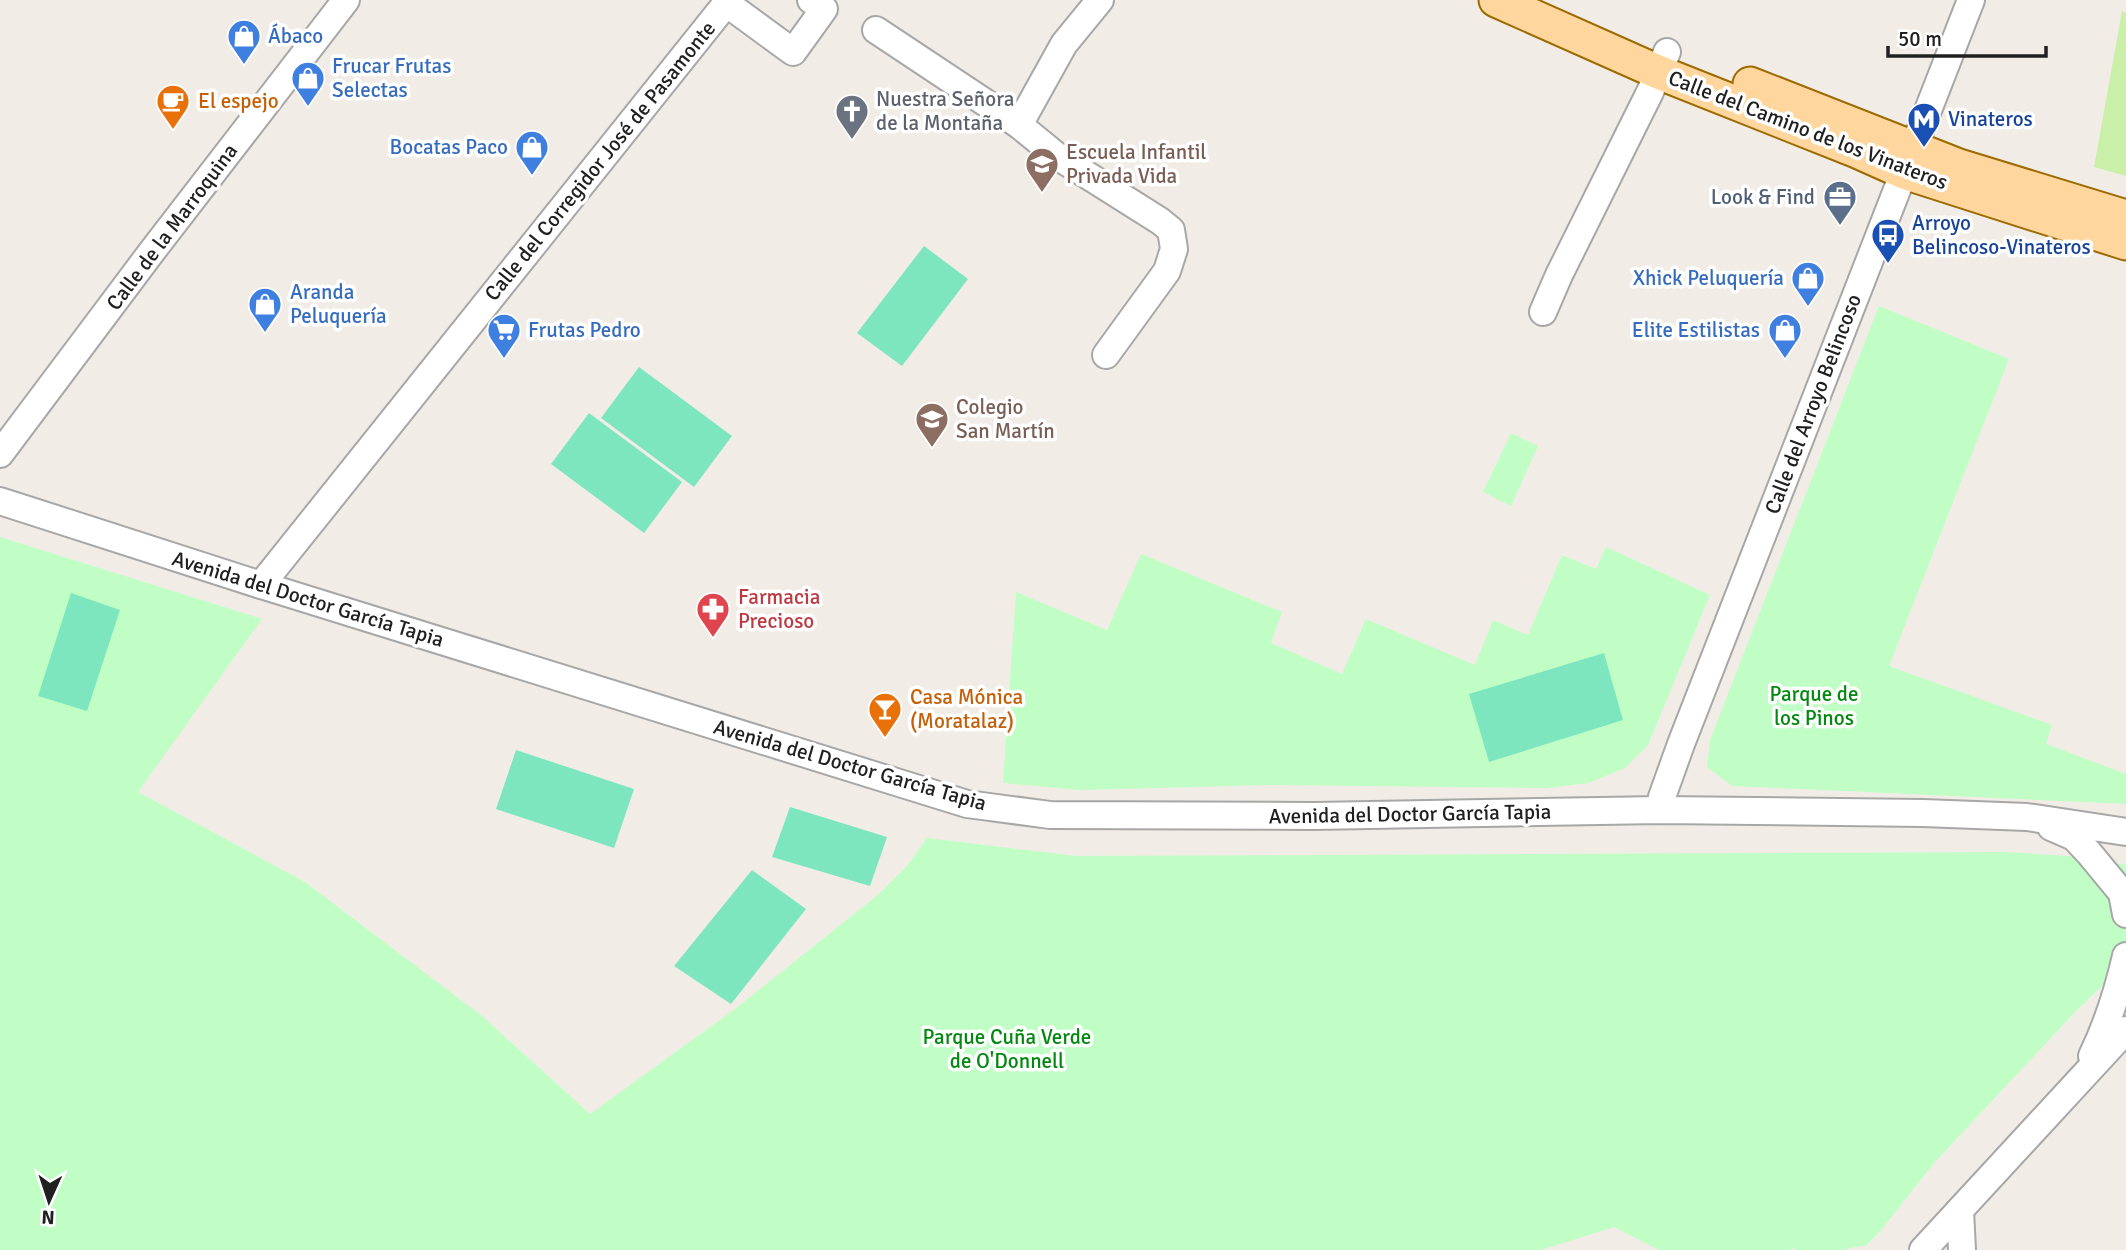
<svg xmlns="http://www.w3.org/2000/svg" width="2126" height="1250" font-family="Signika,sans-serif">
	<rect width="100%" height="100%" fill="#f1ede6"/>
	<polygon fill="#caefa8" points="2122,11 2126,13 2126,176 2094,167"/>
	<g fill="#c0fec6">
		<polygon points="1879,306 2009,359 1889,666 2052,725 2046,744 2126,774 2126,804 1732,786 1707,767 1710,740"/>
		<polygon points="1511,433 1538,446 1511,506 1483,492"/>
		<polygon points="0,537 262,619 138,792 305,882 482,1016 590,1114 735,1009 879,894 907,866 927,838 1077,856 2006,852 2068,856 2126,865 2126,963 2077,1010 1935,1162 1881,1230 1867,1245 1841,1250 1796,1250 1795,1248 1789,1250 1659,1250 1614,1227 1541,1250 0,1250"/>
		<polygon points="1606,547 1710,595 1648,745 1625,768 1588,783 1547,788 1270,785 1079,790 1003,783 1016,592 1107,630 1141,554 1282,612 1271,643 1342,674 1366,619 1475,665 1493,620 1528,635 1562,555 1596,569"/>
	</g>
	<g fill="#7de6bf">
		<polygon points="924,246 968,279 902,366 857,333"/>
		<polygon points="639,367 732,436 694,487 601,418"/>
		<polygon points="589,413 682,482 644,533 551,464"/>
		<polygon points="71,593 120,610 87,711 38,696"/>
		<polygon points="1604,653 1623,720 1489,762 1469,694"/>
		<polygon points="516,750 634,789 614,848 496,809"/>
		<polygon points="790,807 887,837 870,886 772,857"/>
		<polygon points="752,870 806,909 731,1004 674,966"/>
	</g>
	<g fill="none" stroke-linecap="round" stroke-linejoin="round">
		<defs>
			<g id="minor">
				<polyline points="726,3 793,52 824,9 811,0"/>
				<polyline points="876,30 1019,125 1064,44 1100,0"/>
				<polyline points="1019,125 1057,156 1160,221 1171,230 1174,249 1167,271 1106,355"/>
				<polyline points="1543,312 1559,275 1650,92 1667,52"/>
				<polyline points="0,454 153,250 346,0"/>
				<polyline points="0,501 261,585 967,804 1050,815 1314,816 1660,810 1923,813 2027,817 2126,832"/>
				<polyline points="261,585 729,0"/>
				<polyline points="1660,810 1662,797 1681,744 1971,0"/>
				<polyline points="2051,827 2074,837 2089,853 2122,893 2126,914"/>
				<path d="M 2092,1056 C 2108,1023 2118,991 2126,956"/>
				<polyline points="1960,1210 1962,1250"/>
				<polyline points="1923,1250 2126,1030"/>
			</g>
			<g id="major">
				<polyline points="1496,0 1658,72 1857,151 1904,172 2126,243"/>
				<polyline points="1750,84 1959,166 2126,217"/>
			</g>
		</defs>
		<use href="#minor" stroke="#a7a7a7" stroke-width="30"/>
		<use href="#major" stroke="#9c6a00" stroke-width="37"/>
		<use href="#minor" stroke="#fff" stroke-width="26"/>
		<use href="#major" stroke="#ffd69d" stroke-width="33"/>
	</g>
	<defs>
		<symbol id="shop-pin" viewBox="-11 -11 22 30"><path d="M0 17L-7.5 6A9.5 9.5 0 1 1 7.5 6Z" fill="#3f7fe0" stroke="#fff"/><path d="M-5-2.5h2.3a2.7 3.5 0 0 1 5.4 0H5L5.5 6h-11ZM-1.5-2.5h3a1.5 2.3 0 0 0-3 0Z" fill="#fff"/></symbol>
		<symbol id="cafe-pin" viewBox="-11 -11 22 30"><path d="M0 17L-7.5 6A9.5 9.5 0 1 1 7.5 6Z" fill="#e8710a" stroke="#fff"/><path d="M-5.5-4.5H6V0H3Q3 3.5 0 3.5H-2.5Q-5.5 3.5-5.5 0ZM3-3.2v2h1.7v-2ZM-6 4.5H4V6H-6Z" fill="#fff"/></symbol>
		<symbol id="church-pin" viewBox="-11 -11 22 30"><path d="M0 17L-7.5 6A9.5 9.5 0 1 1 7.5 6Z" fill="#6b7280" stroke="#fff"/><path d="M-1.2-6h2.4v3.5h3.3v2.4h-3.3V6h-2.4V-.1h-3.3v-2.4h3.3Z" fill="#fff"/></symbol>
		<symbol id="metro-pin" viewBox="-11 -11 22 30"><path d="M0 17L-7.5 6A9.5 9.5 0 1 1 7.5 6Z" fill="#1a4fb4" stroke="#fff"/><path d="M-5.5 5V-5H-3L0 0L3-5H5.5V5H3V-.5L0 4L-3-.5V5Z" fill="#fff"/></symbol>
		<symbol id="school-pin" viewBox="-11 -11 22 30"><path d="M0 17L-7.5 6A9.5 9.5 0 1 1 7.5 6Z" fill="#8d6e63" stroke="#fff"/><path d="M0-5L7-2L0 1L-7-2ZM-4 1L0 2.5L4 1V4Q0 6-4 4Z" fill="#fff"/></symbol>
		<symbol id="office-pin" viewBox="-11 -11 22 30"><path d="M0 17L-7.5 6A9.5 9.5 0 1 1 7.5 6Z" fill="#5c6f8a" stroke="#fff"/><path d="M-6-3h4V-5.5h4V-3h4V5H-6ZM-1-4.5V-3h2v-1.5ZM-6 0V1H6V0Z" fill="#fff"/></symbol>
		<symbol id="bus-pin" viewBox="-11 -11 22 30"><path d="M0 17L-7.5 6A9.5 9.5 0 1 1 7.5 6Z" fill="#1a4fb4" stroke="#fff"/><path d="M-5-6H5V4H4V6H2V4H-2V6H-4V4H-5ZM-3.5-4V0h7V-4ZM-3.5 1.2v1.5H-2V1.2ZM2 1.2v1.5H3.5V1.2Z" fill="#fff"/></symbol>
		<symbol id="supermarket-pin" viewBox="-11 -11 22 30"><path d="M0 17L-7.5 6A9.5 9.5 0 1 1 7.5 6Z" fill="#3f7fe0" stroke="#fff"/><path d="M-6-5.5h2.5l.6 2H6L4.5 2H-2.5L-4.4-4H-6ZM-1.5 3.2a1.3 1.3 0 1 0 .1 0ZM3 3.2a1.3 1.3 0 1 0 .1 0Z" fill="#fff"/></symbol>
		<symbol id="pharmacy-pin" viewBox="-11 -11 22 30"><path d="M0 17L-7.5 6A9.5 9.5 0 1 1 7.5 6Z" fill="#e0444e" stroke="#fff"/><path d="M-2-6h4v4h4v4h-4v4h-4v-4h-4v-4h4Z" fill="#fff"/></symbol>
		<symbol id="bar-pin" viewBox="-11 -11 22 30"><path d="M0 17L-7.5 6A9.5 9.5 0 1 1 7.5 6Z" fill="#e8710a" stroke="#fff"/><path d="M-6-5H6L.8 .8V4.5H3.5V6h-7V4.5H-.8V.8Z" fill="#fff"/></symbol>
	</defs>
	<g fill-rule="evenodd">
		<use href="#shop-pin" x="225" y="17" width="38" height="52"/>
		<use href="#shop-pin" x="289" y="59" width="38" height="52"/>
		<use href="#cafe-pin" x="154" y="82" width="38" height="52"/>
		<use href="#church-pin" x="833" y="92" width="38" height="52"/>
		<use href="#metro-pin" x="1905" y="100" width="38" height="52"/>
		<use href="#shop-pin" x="513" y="128" width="38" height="52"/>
		<use href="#school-pin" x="1023" y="145" width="38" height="52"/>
		<use href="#office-pin" x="1821" y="178" width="38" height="52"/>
		<use href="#bus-pin" x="1869" y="216" width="38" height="52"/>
		<use href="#shop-pin" x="1789" y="259" width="38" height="52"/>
		<use href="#shop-pin" x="246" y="285" width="38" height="52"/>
		<use href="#supermarket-pin" x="485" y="311" width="38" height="52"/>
		<use href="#shop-pin" x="1766" y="311" width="38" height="52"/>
		<use href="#school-pin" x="913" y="400" width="38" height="52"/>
		<use href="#pharmacy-pin" x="694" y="590" width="38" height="52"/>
		<use href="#bar-pin" x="866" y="690" width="38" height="52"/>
	</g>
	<g text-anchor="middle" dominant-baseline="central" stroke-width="7" stroke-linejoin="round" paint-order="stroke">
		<g font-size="21" fill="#366cbe" stroke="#fff" text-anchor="start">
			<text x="268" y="36">Ábaco</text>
			<text x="332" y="66">Frucar Frutas<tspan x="332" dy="24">Selectas</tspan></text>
			<text x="508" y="147" text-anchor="end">Bocatas Paco</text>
			<text x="1784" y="278" text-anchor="end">Xhick Peluquería</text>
			<text x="290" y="292">Aranda<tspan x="290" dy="24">Peluquería</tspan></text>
			<text x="528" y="330">Frutas Pedro</text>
			<text x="1760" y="330" text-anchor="end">Elite Estilistas</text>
		</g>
		<g font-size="21" fill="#5b616d" stroke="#fff" text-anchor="start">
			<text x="876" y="99">Nuestra Señora<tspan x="876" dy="24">de la Montaña</tspan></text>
		</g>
		<g font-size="21" fill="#c56008" stroke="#fff" text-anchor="start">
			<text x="198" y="101">El espejo</text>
			<text x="910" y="697">Casa Mónica<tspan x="910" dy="24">(Moratalaz)</tspan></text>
		</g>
		<g font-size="21" fill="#164399" stroke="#fff" text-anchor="start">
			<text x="1948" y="119">Vinateros</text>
			<text x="1912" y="223">Arroyo<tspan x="1912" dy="24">Belincoso-Vinateros</tspan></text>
		</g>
		<g font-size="21" fill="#202020" stroke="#fff">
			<text transform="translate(1808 130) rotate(21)">Calle del Camino de los Vinateros</text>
			<text transform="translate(600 161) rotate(-51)">Calle del Corregidor José de Pasamonte</text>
			<text transform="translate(172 227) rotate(-53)">Calle de la Marroquina</text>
			<text transform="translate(1813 404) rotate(-69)">Calle del Arroyo Belincoso</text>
			<text transform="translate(308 599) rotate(17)">Avenida del Doctor García Tapia</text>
			<text transform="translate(850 765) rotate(16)">Avenida del Doctor García Tapia</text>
			<text transform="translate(1410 814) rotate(-1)">Avenida del Doctor García Tapia</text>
		</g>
		<g font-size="21" fill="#785e54" stroke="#fff" text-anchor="start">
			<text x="1066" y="152">Escuela Infantil<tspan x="1066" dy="24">Privada Vida</tspan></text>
			<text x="956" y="407">Colegio<tspan x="956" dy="24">San Martín</tspan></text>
		</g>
		<g font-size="21" fill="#4e5e75" stroke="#fff" text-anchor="end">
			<text x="1815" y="197">Look &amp; Find</text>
		</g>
		<g font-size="21" fill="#be3a42" stroke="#fff" text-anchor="start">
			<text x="738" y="597">Farmacia<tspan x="738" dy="24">Precioso</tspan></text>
		</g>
		<g font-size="21" fill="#02890f" stroke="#fff">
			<text x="1814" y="694">Parque de<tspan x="1814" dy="24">los Pinos</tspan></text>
			<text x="1007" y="1037">Parque Cuña Verde<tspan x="1007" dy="24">de O'Donnell</tspan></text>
		</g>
	</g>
	<g transform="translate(49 1201) rotate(183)" stroke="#ffffff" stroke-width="5" paint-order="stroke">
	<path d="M0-5L12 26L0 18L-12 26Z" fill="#202020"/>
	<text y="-10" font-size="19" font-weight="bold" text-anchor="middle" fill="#202020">N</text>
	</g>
	<path d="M1888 46v10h158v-10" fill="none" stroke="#202020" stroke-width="3.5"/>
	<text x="1898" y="46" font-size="21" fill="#202020" stroke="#ffffff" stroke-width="5" paint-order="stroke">50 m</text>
</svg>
